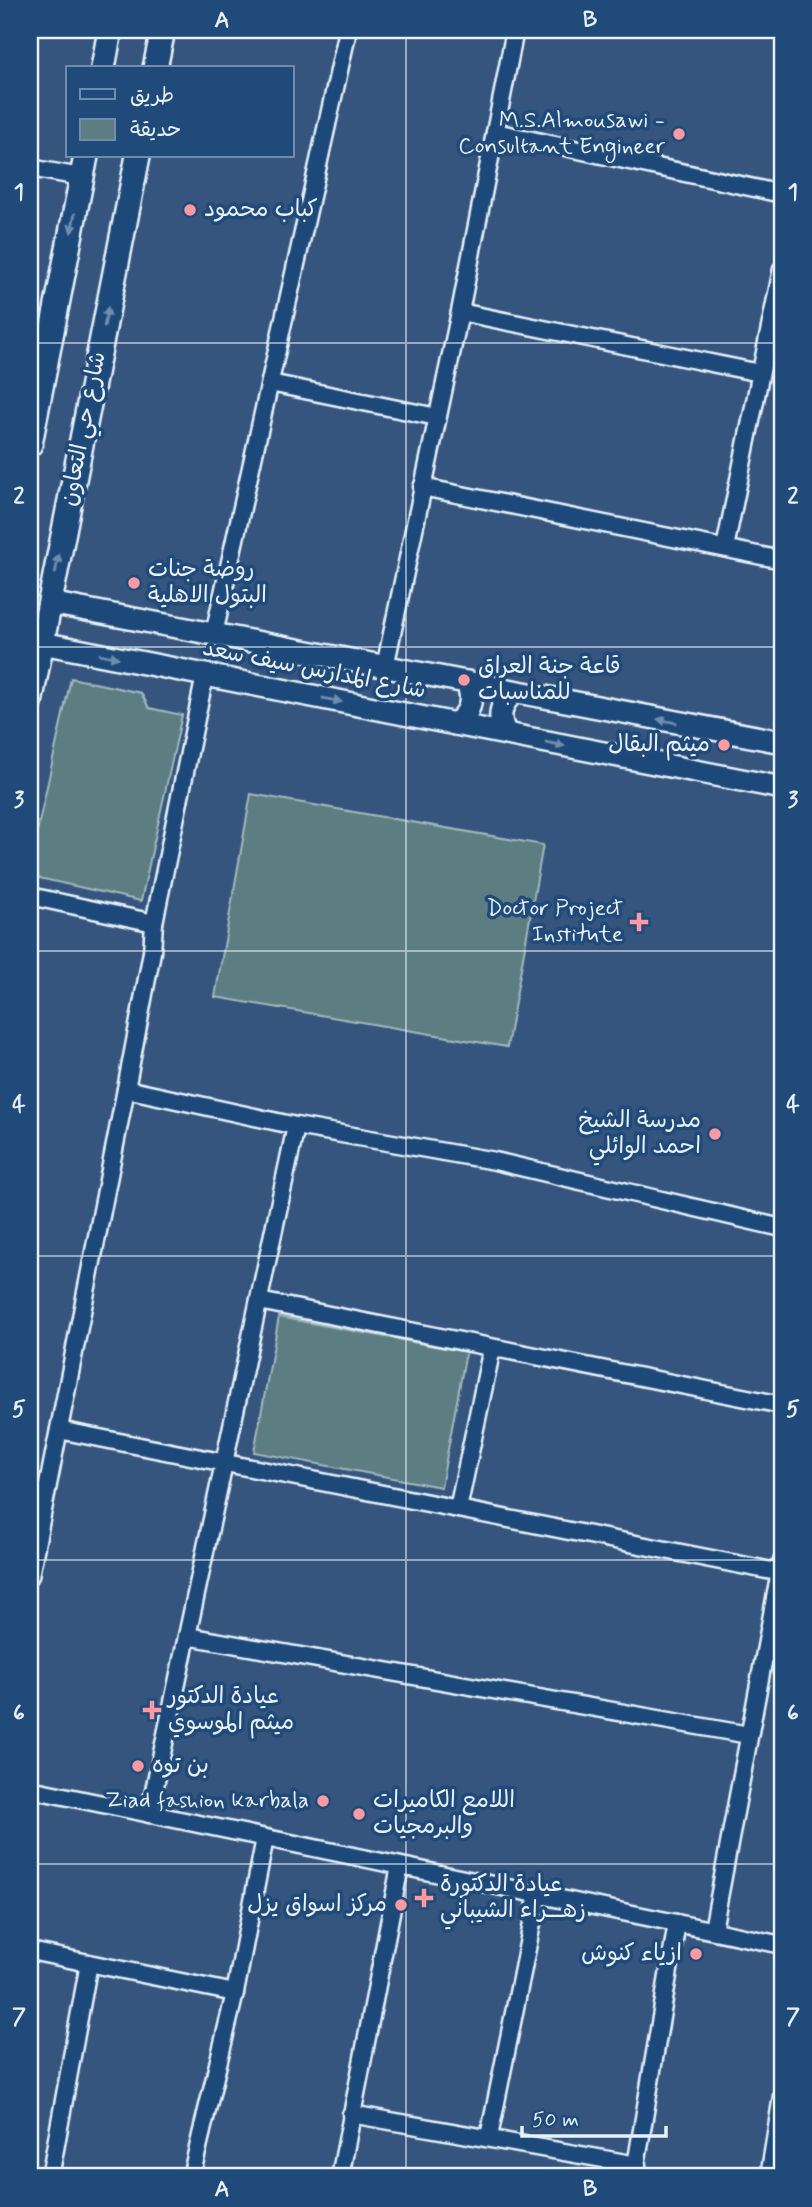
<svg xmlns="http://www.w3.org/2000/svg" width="812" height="2207" font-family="Mynerve,'Playpen Sans Arabic',sans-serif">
	<rect width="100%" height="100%" fill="#35557f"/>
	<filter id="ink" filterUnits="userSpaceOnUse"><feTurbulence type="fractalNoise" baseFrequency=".0143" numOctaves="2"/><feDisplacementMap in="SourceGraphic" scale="14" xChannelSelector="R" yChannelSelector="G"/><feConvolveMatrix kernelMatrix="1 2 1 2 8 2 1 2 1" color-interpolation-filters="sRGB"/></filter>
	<g filter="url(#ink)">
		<g fill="#5c7e82" stroke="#a2b8bd" stroke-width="2">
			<polygon points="71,678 141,693 149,708 182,715 141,901 30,876 30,863"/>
			<polygon points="251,794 543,845 507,1047 215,997"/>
			<polygon points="279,1317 466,1352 441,1487 254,1452"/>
		</g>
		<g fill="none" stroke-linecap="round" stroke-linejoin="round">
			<defs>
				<g id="street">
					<polyline points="495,132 782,194"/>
					<polyline points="30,168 81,177"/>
					<polyline points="460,312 760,373"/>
					<polyline points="270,383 437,417"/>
					<polyline points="422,487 782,560"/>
					<polyline points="725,548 782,269"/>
					<polyline points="214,634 348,30"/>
					<polyline points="385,667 460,312 515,30"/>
					<polyline points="30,896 154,923 152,952 126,1089 30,1576"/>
					<polyline points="154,923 205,675"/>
					<polyline points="126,1089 296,1126 495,1161 782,1228"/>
					<polyline points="259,1301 782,1405"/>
					<polyline points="59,1430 782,1573"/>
					<polyline points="458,1509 492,1348"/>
					<polyline points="187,1636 749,1735"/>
					<polyline points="30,1789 782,1945"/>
					<polyline points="149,1814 296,1126"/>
					<polyline points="713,1930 782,1561"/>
					<polyline points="30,1951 235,1993"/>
					<polyline points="351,2114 637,2165"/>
					<polyline points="489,2137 538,1894"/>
					<polyline points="50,2177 89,1963"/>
					<polyline points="191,2177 235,1993 265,1838"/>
					<polyline points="340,2177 400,1866"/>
					<polyline points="634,2177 677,1923"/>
					<polyline points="769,2177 782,2096"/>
				</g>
				<g id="secondary">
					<polyline points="50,603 782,742"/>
					<polyline points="42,643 782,788"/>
					<path d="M 455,724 C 471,713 474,700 467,682"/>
					<path d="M 506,734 C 497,717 500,704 514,692"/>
				</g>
				<g id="primary">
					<polyline points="103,68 110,30"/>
					<polyline points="155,68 163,30"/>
					<polyline points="30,444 86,156"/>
					<polyline points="30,703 138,156"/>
				</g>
			</defs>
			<use href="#street" stroke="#e8f1f8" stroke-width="21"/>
			<use href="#secondary" stroke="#e8f1f8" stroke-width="26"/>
			<use href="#primary" stroke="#e8f1f8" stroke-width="28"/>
			<use href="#street" stroke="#1f4a7a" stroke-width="16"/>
			<use href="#secondary" stroke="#1f4a7a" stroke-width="21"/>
			<use href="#primary" stroke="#1f4a7a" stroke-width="23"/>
		</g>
		<defs><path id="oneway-solid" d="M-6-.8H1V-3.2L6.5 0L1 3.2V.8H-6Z" transform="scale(1.75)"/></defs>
		<g fill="#6f8dac">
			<use href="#oneway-solid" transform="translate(73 223) rotate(101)"/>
			<use href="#oneway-solid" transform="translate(106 317) rotate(-79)"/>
			<use href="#oneway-solid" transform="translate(57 564) rotate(-79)"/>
			<use href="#oneway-solid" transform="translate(109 656) rotate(11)"/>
			<use href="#oneway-solid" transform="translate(332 700) rotate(11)"/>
			<use href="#oneway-solid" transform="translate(667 721) rotate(-169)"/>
			<use href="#oneway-solid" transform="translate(555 744) rotate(11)"/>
		</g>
	</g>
	<path fill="none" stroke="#e8f1f8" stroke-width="2" stroke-opacity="0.55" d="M 406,30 L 406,2177M 30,343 L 782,343M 30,647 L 782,647M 30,951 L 782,951M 30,1256 L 782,1256M 30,1560 L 782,1560M 30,1864 L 782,1864"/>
	<g fill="#ff9aa2" stroke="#1f4a7a" stroke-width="2.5">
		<circle cx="679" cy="134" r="7"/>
		<circle cx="190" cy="210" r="7"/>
		<circle cx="134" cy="583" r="7"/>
		<circle cx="464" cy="680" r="7"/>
		<circle cx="724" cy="745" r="7"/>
		<path d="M635.5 911.5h7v7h7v7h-7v7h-7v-7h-7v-7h7z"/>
		<circle cx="715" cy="1134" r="7"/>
		<path d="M148.5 1699.5h7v7h7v7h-7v7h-7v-7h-7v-7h7z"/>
		<circle cx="138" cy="1766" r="7"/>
		<circle cx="323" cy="1801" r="7"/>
		<circle cx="359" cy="1814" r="7"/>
		<path d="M420.5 1887.5h7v7h7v7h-7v7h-7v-7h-7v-7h7z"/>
		<circle cx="401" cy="1905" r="7"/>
		<circle cx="696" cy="1954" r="7"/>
	</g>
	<g text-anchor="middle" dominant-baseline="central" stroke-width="7" stroke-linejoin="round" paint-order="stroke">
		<g font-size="23" fill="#e8f1f8" stroke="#1f4a7a" text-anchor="end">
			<text x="665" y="121">M.S.Almousawi -<tspan x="665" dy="26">Consultant Engineer</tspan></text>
			<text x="204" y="210" text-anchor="start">كباب محمود</text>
			<text x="148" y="570" text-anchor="start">روضة جنات<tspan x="148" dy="26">البتول الاهلية</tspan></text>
			<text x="478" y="667" text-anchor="start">قاعة جنة العراق<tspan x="478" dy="26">للمناسبات</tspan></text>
			<text x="710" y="745">ميثم البقال</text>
			<text x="623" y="909">Doctor Project<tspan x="623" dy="26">Institute</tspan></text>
			<text x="701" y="1121">مدرسة الشيخ<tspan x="701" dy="26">احمد الوائلي</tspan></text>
			<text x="168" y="1697" text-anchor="start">عيادة الدكتور<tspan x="168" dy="26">ميثم الموسوي</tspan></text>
			<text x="152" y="1766" text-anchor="start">بن توه</text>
			<text x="309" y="1801">Ziad fashion karbala</text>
			<text x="373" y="1801" text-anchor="start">اللامع الكاميرات<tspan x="373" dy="26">والبرمجيات</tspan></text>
			<text x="440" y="1885" text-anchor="start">عيادة الدكتورة<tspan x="440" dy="26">زهـــراء الشيباني</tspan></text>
			<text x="387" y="1905">مركز اسواق يزل</text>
			<text x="682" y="1954">ازياء كنوش</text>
		</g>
		<g font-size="23" fill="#e8f1f8" stroke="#1f4a7a">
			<text transform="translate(84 429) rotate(-79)">شارع حي التعاون</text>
			<text transform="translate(314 670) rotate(11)">شارع المدارس سيف سعد</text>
		</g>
	</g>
	<rect width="812" height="2207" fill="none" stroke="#1f4a7a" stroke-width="77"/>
	<rect x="66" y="66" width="228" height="91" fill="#1f4a7a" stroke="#6f8dac" stroke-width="2"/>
	<rect x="80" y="89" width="35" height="10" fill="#1f4a7a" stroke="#6f8dac" stroke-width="2"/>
	<text x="130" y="102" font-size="21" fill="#e8f1f8">طريق</text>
	<rect x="80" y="119" width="35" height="21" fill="#5c7e82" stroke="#6f8dac" stroke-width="2"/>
	<text x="130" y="136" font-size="21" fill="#e8f1f8">حديقة</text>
	<path d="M522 2126v10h144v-10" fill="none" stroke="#e8f1f8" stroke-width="3.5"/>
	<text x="532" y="2126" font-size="21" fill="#e8f1f8" stroke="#1f4a7a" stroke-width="5" paint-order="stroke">50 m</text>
	<rect x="38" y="38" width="736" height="2130" fill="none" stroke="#e8f1f8" stroke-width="2.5"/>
	<g font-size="23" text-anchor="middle" font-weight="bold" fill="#e8f1f8">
		<text x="222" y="27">A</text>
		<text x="590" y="27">B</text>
		<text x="19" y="199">1</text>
		<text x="793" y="199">1</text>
		<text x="19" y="503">2</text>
		<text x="793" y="503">2</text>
		<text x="19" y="807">3</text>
		<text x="793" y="807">3</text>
		<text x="19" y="1111">4</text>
		<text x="793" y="1111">4</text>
		<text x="19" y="1416">5</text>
		<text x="793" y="1416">5</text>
		<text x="19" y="1720">6</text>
		<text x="793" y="1720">6</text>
		<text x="19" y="2024">7</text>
		<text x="793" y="2024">7</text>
		<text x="222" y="2196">A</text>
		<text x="590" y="2196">B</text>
	</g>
</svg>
